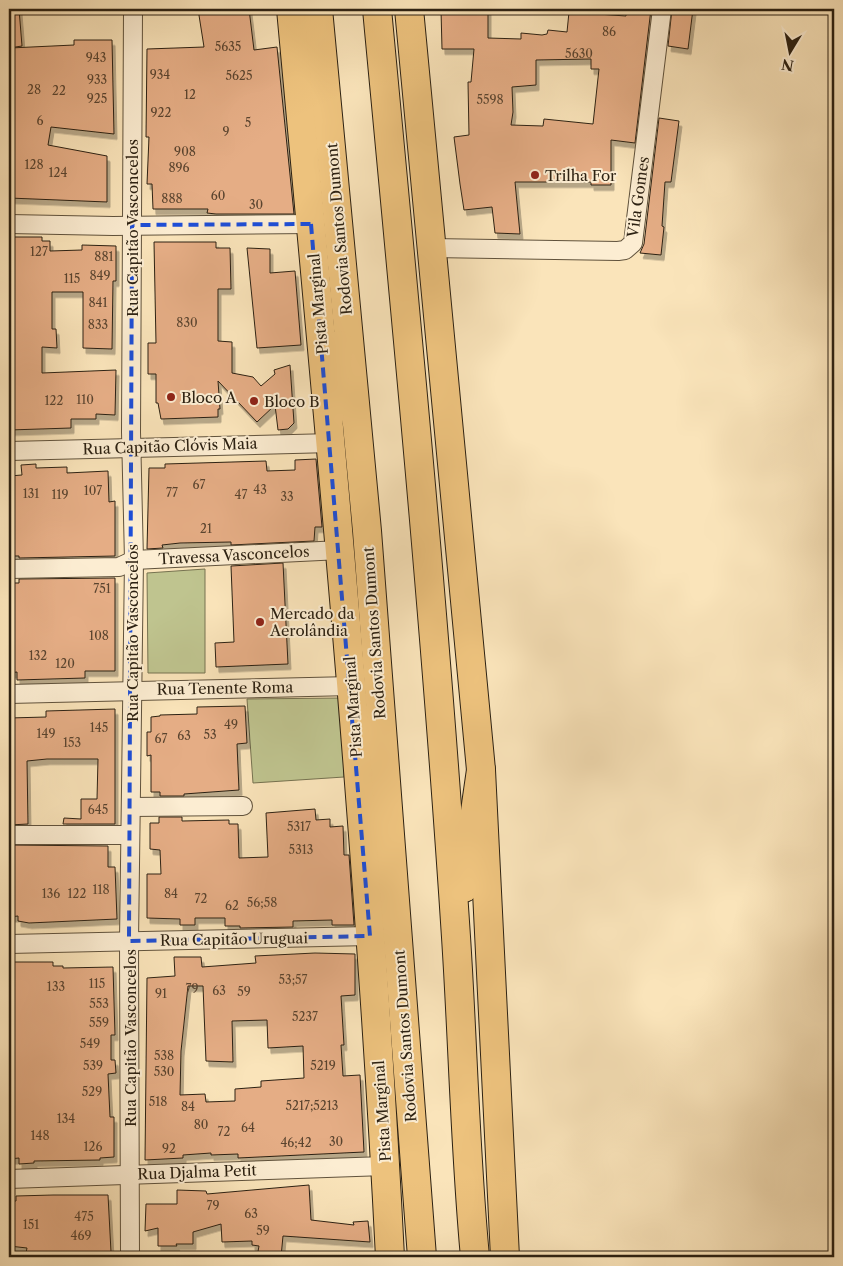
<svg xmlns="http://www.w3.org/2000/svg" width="843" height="1266" font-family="'Libre Caslon Text',serif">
	<defs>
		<filter id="shadow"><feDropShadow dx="3" dy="5.5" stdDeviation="0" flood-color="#0004"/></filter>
	</defs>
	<rect width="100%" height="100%" fill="#fae4ba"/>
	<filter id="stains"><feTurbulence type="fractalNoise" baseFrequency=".004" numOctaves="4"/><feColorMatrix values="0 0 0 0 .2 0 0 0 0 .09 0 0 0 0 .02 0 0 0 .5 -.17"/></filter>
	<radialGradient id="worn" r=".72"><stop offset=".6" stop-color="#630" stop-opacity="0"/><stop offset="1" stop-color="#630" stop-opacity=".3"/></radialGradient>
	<g fill="#bfc48f" stroke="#767250">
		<polygon points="205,569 205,673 148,673 147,573"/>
		<polygon points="342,698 344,777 253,783 247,699"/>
	</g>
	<g fill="#e5ad85" stroke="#2c2112" fill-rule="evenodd" filter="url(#shadow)">
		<polygon points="9,9 19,9 22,46 9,48"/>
		<polygon points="198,9 249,9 254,50 277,47 294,214 216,214 207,213 208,209 153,209 152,184 147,184 149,137 146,137 147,49 204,47"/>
		<path d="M 488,9 L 488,38 L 521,39 L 521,33 L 542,35 L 547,34 L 548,30 L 567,32 L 569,12 L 626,16 L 626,9 L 651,9 L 635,143 L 611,140 L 611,185 L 591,185 L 591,182 L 515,182 L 520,234 L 495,233 L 492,207 L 464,210 L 460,184 L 454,137 L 469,135 L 468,82 L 471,82 L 474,49 L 442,49 L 441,10 ZM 591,59 L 591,69 L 599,69 L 593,124 L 544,119 L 543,126 L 511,125 L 513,112 L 512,87 L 536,85 L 536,60 Z"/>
		<polygon points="672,9 693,9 688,49 668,46"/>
		<polygon points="74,40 112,40 114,134 51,127 48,145 107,156 107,202 9,198 9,76 12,76 10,48 74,45"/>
		<polygon points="659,118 679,121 671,182 665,182 662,226 664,227 661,255 640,253 644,244"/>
		<polygon points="9,237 42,237 42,241 50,241 50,251 82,250 82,245 116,246 116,281 113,281 112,349 83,348 83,292 52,292 52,329 56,329 57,348 42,347 42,373 116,370 115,415 96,414 96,419 71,419 71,428 9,430 9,375 14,375 13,345 9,345"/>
		<polygon points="154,242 216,242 216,248 230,248 231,289 218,289 218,341 232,342 232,373 253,377 261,386 275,374 274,370 290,365 294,423 288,429 278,430 275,405 257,422 218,381 220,409 218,409 218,417 161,419 158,403 156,403 156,374 148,374 148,343 156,343"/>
		<polygon points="247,248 270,249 270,273 295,271 301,345 257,348"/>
		<polygon points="316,459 322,527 315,527 314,541 231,545 231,542 180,543 162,545 163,548 147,549 149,468 165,468 165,464 266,461 267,471 295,470 295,460"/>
		<polygon points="36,464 36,468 67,467 67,473 108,471 109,502 115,501 115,556 19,558 19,556 9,556 9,476 22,475 21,465"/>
		<polygon points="283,563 288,664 216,667 215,643 234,642 231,566"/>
		<polygon points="115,578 115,671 85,671 85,678 17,680 17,672 9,673 9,583 19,583 19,579"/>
		<polygon points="245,706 247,743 237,744 239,790 184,794 184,796 160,796 160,792 151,792 151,755 147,756 147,732 151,732 151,717 160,716 160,715 197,714 197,707"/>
		<polygon points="115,709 115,824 63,824 64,818 81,819 81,799 97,799 98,759 47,759 27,761 28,824 9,825 9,718 46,717 46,711"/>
		<polygon points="315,809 316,820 330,819 330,827 343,826 344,855 349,855 354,925 332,925 332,920 293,921 293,927 240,928 240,926 225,926 225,918 195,918 195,925 180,925 180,919 147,918 147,874 161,874 160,850 150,849 150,823 159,823 159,817 182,817 182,821 229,820 229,824 238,824 239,858 268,857 266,813"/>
		<polygon points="9,845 108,846 108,867 115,867 117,919 29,923 18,921 18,916 9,917"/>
		<path d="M 315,953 L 355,954 L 355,995 L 341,996 L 344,1045 L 341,1045 L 343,1076 L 360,1075 L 364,1152 L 238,1158 L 238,1154 L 211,1155 L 211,1153 L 183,1155 L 183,1158 L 145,1160 L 147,978 L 175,976 L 174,957 L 201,957 L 202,967 L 256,963 L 255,956 ZM 188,986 L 203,986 L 206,1061 L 233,1062 L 232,1021 L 267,1020 L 268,1048 L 303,1046 L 304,1078 L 261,1081 L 261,1087 L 235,1089 L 235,1101 L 206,1102 L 205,1094 L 180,1095 L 181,1051 Z"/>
		<polygon points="9,962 53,962 53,966 63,966 63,968 113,967 115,1035 111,1035 111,1060 115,1060 116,1073 108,1074 110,1117 114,1117 114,1157 100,1158 100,1160 34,1161 34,1163 19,1164 19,1158 9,1159"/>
		<polygon points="309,1185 311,1220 354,1225 353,1222 368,1221 370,1242 283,1236 281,1257 257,1257 259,1246 252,1245 252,1241 222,1242 221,1224 193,1232 193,1244 176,1244 177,1246 158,1246 158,1228 145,1231 146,1204 177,1204 177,1190 206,1191 207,1194"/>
		<polygon points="53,1195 108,1195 111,1252 26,1253 27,1248 9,1246 9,1201 16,1201 16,1196"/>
	</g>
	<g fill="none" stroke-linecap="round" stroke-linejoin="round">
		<defs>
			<g id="minor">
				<polyline points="9,224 113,226 311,224"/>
				<polyline points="432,248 618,251 625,250 633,243 662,9"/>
				<polyline points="9,451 332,443"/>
				<polyline points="9,569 119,567 134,560 341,550"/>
				<polyline points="9,694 352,686"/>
				<polyline points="131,807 243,806"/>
				<polyline points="13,835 130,835"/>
				<polyline points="9,944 370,936"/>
				<polyline points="9,1179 385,1166"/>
				<polyline points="130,1257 129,941 134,560 131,432 133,9"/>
			</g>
			<g id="primary">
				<path d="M 291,9 C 329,425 369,840 390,1257"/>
				<polyline points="409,9 481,770 505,1257"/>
			</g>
			<g id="trunk">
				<polyline points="318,9 367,531 422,1257"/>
				<path d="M 377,9 C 406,318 436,627 456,937 C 463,1044 465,1151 475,1257"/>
				<polyline points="329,419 339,345"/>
				<polyline points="464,888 481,770"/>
			</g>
		</defs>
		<use href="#minor" stroke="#60523c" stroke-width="20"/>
		<use href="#primary" stroke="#2c2112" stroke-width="30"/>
		<use href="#trunk" stroke="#2c2112" stroke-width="30"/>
		<use href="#minor" stroke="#fcedd2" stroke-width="18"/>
		<use href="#primary" stroke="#edc27d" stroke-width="28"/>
		<use href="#trunk" stroke="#edc27d" stroke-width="28"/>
	</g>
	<path fill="none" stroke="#1d4ed8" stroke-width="4" stroke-dasharray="10 6" stroke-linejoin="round" d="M 311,224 L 370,936 L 129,941 L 132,225 Z"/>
	<g fill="#8f2418" stroke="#fcedd2" stroke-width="2">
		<circle cx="535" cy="175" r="5"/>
		<circle cx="171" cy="397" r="5"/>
		<circle cx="254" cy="401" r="5"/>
		<circle cx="260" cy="622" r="5"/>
	</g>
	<g text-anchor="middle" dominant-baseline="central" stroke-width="4" stroke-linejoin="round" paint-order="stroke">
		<g font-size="12" fill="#5a442f">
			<text x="609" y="31">86</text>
			<text x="228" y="46">5635</text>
			<text x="579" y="53">5630</text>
			<text x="96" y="57">943</text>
			<text x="160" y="74">934</text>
			<text x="239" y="75">5625</text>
			<text x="97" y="79">933</text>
			<text x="34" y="89">28</text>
			<text x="59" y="90">22</text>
			<text x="190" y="94">12</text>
			<text x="97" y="98">925</text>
			<text x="490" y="99">5598</text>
			<text x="161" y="112">922</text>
			<text x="40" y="120">6</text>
			<text x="248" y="122">5</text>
			<text x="226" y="131">9</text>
			<text x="185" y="151">908</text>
			<text x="34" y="164">128</text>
			<text x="179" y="167">896</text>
			<text x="58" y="172">124</text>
			<text x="218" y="195">60</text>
			<text x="172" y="198">888</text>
			<text x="256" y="204">30</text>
			<text x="39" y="251">127</text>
			<text x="104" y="256">881</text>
			<text x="100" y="275">849</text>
			<text x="72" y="278">115</text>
			<text x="98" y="302">841</text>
			<text x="187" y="322">830</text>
			<text x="98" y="324">833</text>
			<text x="85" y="399">110</text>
			<text x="54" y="400">122</text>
			<text x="199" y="484">67</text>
			<text x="260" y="489">43</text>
			<text x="93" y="490">107</text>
			<text x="172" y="492">77</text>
			<text x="31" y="493">131</text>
			<text x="60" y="494">119</text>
			<text x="241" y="494">47</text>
			<text x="287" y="496">33</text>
			<text x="206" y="528">21</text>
			<text x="102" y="588">751</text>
			<text x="99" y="635">108</text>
			<text x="38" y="655">132</text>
			<text x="65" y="663">120</text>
			<text x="231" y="724">49</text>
			<text x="99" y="727">145</text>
			<text x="46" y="733">149</text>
			<text x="210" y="734">53</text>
			<text x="184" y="735">63</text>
			<text x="161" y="738">67</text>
			<text x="72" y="742">153</text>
			<text x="98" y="809">645</text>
			<text x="299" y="826">5317</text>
			<text x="301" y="849">5313</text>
			<text x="101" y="889">118</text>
			<text x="51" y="893">136</text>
			<text x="77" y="893">122</text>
			<text x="171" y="893">84</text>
			<text x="201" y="898">72</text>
			<text x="262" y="902">56;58</text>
			<text x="232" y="905">62</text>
			<text x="293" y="979">53;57</text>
			<text x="97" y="983">115</text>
			<text x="56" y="986">133</text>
			<text x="192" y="988">79</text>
			<text x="219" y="990">63</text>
			<text x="244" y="991">59</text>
			<text x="161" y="993">91</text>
			<text x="99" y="1003">553</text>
			<text x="305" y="1016">5237</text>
			<text x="99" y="1022">559</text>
			<text x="90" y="1043">549</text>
			<text x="164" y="1055">538</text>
			<text x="93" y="1065">539</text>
			<text x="323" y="1065">5219</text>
			<text x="164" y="1071">530</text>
			<text x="92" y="1091">529</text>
			<text x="158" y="1101">518</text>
			<text x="312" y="1105">5217;5213</text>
			<text x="188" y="1106">84</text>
			<text x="66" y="1118">134</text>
			<text x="201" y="1124">80</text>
			<text x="248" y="1127">64</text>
			<text x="224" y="1131">72</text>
			<text x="40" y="1135">148</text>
			<text x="336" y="1141">30</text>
			<text x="296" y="1142">46;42</text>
			<text x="93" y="1146">126</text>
			<text x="169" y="1148">92</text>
			<text x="213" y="1205">79</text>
			<text x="251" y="1213">63</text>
			<text x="84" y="1216">475</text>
			<text x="31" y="1224">151</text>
			<text x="263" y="1230">59</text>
			<text x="81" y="1235">469</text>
		</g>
		<g font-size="15" fill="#2c2112" stroke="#fcedd2" text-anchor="start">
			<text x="545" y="175">Trilha For</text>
			<text x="181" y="397">Bloco A</text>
			<text x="264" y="401">Bloco B</text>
			<text x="270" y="613">Mercado da<tspan x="270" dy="17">Aerolândia</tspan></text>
		</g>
		<g font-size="15" fill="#2c2112" stroke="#fcedd2">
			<text transform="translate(638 197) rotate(-82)">Vila Gomes</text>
			<text transform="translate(132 228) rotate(-90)">Rua Capitão Vasconcelos</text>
			<text transform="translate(339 229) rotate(-95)">Rodovia Santos Dumont</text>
			<text transform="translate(318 304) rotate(-95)">Pista Marginal</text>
			<text transform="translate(170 446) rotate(-2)">Rua Capitão Clóvis Maia</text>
			<text transform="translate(234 555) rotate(-3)">Travessa Vasconcelos</text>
			<text transform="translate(132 633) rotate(-90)">Rua Capitão Vasconcelos</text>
			<text transform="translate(374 633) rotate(-94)">Rodovia Santos Dumont</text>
			<text transform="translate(225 688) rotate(-1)">Rua Tenente Roma</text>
			<text transform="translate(353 707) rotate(-94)">Pista Marginal</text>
			<text transform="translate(234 939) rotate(-1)">Rua Capitão Uruguai</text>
			<text transform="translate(405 1036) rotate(-94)">Rodovia Santos Dumont</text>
			<text transform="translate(130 1038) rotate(-90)">Rua Capitão Vasconcelos</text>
			<text transform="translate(382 1111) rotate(-94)">Pista Marginal</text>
			<text transform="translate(197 1172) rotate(-2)">Rua Djalma Petit</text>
		</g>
	</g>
	<rect width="843" height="1266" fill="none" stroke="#fae4ba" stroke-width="30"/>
	<rect x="10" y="10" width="823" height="1246" fill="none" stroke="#2c2112" stroke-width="2.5"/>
	<rect x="15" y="15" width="813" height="1236" fill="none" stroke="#2c2112"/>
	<g transform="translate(790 52) rotate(190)" stroke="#fcedd2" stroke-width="4" paint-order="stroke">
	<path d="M0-4L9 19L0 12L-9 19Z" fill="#2c2112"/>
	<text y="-8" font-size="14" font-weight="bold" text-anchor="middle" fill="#2c2112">N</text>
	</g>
	<rect width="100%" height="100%" filter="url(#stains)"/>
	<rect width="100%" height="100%" fill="url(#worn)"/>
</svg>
